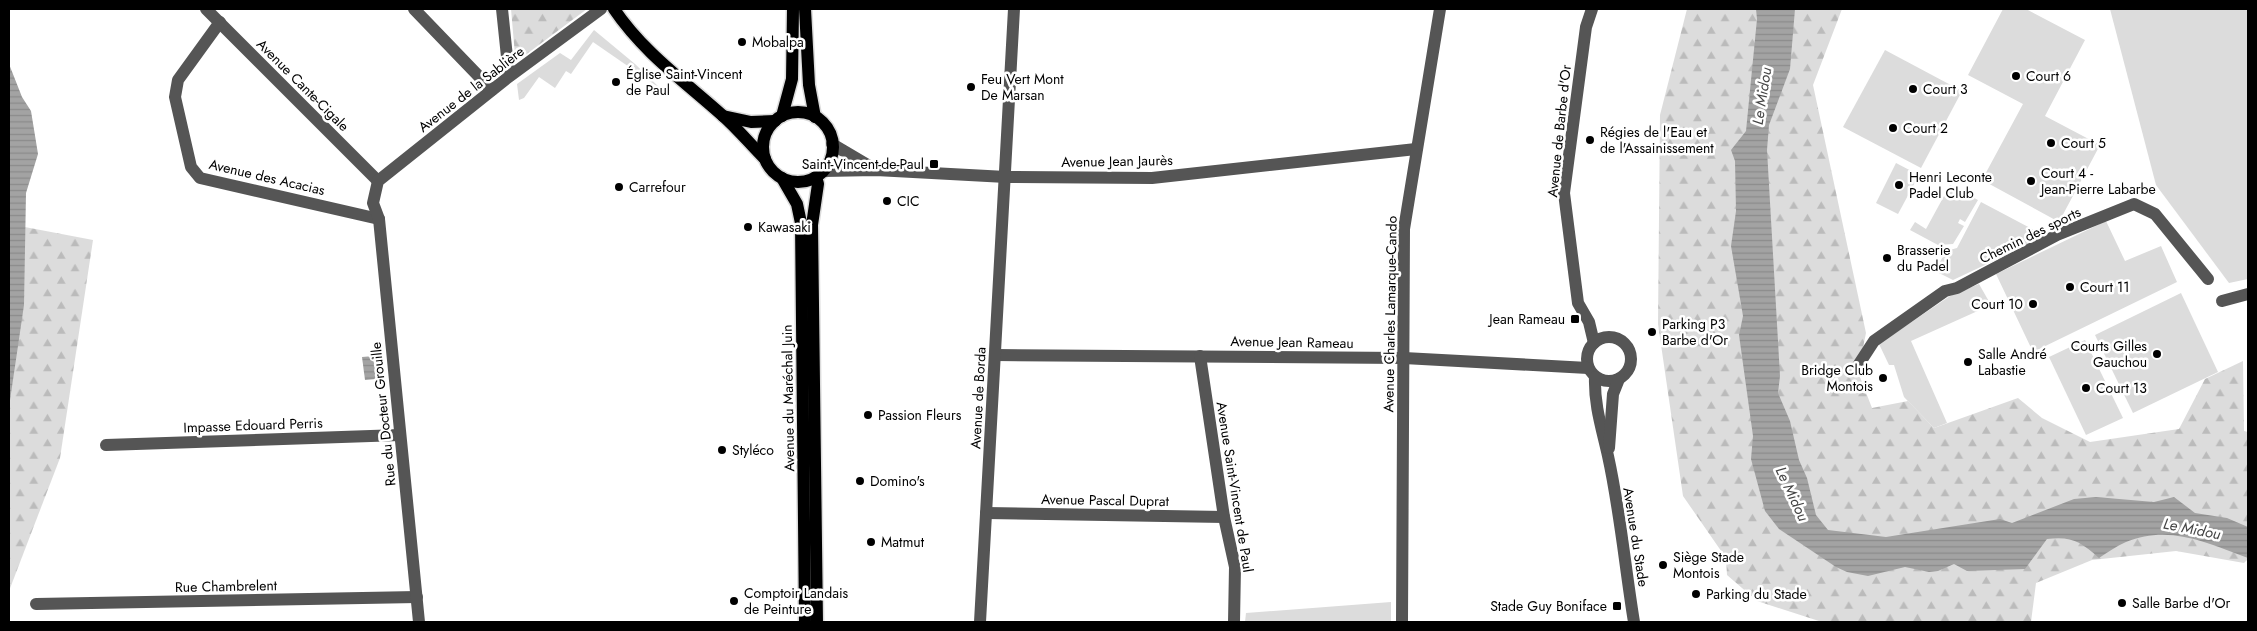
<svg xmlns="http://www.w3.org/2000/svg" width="2257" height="631" font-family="Jost,sans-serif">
	<defs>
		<pattern id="forest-firs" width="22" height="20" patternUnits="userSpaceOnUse" patternTransform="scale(1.25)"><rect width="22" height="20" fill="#dcdcdc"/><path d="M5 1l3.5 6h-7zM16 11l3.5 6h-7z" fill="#bbb"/></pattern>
		<pattern id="water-rules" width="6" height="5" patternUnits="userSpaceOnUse" patternTransform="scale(1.25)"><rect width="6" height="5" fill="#a3a3a3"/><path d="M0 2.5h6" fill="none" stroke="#8b8b8b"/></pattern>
	</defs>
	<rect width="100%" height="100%" fill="#fff"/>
	<g fill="#dcdcdc">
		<polygon points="2003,9 2026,9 2085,40 2045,116 2100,145 2059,222 1982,180 2023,104 1968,75"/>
		<polygon points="2110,9 2248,9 2248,279 2229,283 2156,185"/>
		<polygon points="594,30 635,64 661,89 593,42 571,74 566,71 555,88 539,77 524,98 519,100 517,84 560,53 571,60"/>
		<polygon points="1885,50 1962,91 1921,168 1843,127"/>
		<polygon points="1896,163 1919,175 1898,214 1876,203"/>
		<polygon points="1950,185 1978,200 1965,222 1960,219 1958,223 1964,226 1953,244 1938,245 1910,230 1915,222 1926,229"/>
		<polygon points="1981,202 2034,230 2038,235 2038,240 1953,280 1935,271 1946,251 1957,248"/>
		<polygon points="2106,221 2125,261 2161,246 2177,282 2033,352 1996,274"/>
		<polygon points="1979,284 1991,305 1911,341 1947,423 1934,428 1904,397 1894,365 1889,365 1879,344 1950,296"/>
		<polygon points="2181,293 2218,372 2133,413 2095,335"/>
		<polygon points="2085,340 2123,418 2086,435 2049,357"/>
		<polygon points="1391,602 1391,622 1245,622 1246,613"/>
	</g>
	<g fill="url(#forest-firs)">
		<polygon points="511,9 587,9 524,56 515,55"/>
		<polygon points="1687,9 1842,9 1813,85 1866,333 1858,372 1872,408 1908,401 1934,428 2018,398 2042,418 2090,442 2179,429 2205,379 2243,361 2244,431 2248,432 2248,559 2244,563 2176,551 2092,560 2036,583 2031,622 1822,622 1757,601 1727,575 1726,558 1683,496 1658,324 1660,115"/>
		<polygon points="9,224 93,240 60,458 9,591"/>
	</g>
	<g fill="url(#water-rules)">
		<path d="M 1756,9 L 1795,9 L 1790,69 L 1769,125 L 1767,150 L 1780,376 L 1778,393 L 1790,421 L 1799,460 L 1807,478 L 1816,515 L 1828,530 L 1886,537 L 2000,519 L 2012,523 L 2074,499 L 2096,497 L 2154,502 L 2174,497 L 2195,513 L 2227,518 L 2248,527 L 2248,558 C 2208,543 2169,524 2126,542 C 2117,546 2108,552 2099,558 C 2081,542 2072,536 2047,539 L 2025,569 L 1967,571 L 1954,564 L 1938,571 L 1929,572 L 1905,567 L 1868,576 L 1847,572 L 1836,567 L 1779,529 L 1765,511 L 1751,459 L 1753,436 L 1739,335 L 1743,316 L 1731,246 L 1736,211 L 1735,161 L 1731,150 L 1746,131 L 1757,19 Z"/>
		<polygon points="9,64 22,97 31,111 38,154 26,193 24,305 9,407"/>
		<polygon points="374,356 376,379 365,380 362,357"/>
	</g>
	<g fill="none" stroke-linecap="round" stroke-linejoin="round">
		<defs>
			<g id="major">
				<path d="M 614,9 C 643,52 684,81 722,115 C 737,128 751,145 765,159"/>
				<polyline points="805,9 809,85 815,117"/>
				<circle cx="798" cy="147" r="35"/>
				<polyline points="723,116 751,122 775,121"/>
				<polyline points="782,116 792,79 793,9"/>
				<polyline points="816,177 818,184 812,225 817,622"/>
				<polyline points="782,178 797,204 801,223 805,622"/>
			</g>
		</defs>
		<use href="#major" stroke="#dbdbdb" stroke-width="15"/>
		<g stroke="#555" stroke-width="12">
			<polyline points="206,9 378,181"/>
			<polyline points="414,9 492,90"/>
			<polyline points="502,9 509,76"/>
			<polyline points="1592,9 1586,27 1564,193 1578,303 1589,322 1594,343"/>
			<polyline points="220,22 178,80 175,97 191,167 200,178 379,219"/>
			<polyline points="832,144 876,170"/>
			<polyline points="823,171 876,170 1006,177 1152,178 1416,149"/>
			<polyline points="2222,301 2248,294"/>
			<circle cx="1609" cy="359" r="22"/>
			<polyline points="996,355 1404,358 1588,368"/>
			<polyline points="1200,356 1224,517 1235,567 1234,622"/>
			<polyline points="1859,364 1874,341 1945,291 1957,288 2057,235 2134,204 2155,214 2208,279"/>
			<path d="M 1595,377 C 1594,405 1602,429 1608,456 C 1620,510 1625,567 1634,622"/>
			<polyline points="106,445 400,435"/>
			<polyline points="1609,448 1613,394 1619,379"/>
			<polyline points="986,513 1224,517"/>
			<polyline points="36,604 417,597"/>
			<polyline points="419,622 379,219 373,203 378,181 506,79 601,9"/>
			<polyline points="980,622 1014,9"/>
			<polyline points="1402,622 1404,229 1440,9"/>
		</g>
		<use href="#major" stroke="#000" stroke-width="12"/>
	</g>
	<g fill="#000" stroke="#fff" stroke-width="2">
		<circle cx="742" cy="42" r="5"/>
		<circle cx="2016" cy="76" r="5"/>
		<circle cx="616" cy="82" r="5"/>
		<circle cx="971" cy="87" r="5"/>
		<circle cx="1913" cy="89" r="5"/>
		<circle cx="1893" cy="128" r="5"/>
		<circle cx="1590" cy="140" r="5"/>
		<circle cx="2051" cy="143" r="5"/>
		<rect x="929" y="159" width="10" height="10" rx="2.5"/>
		<circle cx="2031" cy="181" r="5"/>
		<circle cx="1899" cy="185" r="5"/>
		<circle cx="619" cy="187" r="5"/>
		<circle cx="887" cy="201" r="5"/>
		<circle cx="748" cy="227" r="5"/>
		<circle cx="1887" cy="258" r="5"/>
		<circle cx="2070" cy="287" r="5"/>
		<circle cx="2033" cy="304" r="5"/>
		<rect x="1570" y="314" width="10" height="10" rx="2.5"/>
		<circle cx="1652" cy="332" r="5"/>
		<circle cx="2157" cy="354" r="5"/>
		<circle cx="1968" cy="362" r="5"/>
		<circle cx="1883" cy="378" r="5"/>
		<circle cx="2086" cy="388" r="5"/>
		<circle cx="868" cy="415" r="5"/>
		<circle cx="722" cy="450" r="5"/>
		<circle cx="860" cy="481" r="5"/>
		<circle cx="871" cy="542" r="5"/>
		<circle cx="1663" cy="565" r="5"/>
		<circle cx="1696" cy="594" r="5"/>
		<circle cx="734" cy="601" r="5"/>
		<circle cx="2122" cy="603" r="5"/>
		<rect x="1612" y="601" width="10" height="10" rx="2.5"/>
	</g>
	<g text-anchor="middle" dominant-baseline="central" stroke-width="5" stroke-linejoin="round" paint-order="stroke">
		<g font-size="14" fill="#000" stroke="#fff" text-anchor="start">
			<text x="752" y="42">Mobalpa</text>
			<text x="626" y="74">Église Saint-Vincent<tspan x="626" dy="16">de Paul</tspan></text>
			<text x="2026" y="76">Court 6</text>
			<text x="981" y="79">Feu Vert Mont<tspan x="981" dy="16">De Marsan</tspan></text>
			<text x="1923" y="89">Court 3</text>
			<text x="1903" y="128">Court 2</text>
			<text x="1600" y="132">Régies de l'Eau et<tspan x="1600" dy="16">de l'Assainissement</tspan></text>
			<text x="2061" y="143">Court 5</text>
			<text x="924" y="164" text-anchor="end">Saint-Vincent-de-Paul</text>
			<text x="2041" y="173">Court 4 -<tspan x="2041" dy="16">Jean-Pierre Labarbe</tspan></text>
			<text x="1909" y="177">Henri Leconte<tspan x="1909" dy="16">Padel Club</tspan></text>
			<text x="629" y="187">Carrefour</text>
			<text x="897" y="201">CIC</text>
			<text x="758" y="227">Kawasaki</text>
			<text x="1897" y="250">Brasserie<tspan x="1897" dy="16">du Padel</tspan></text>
			<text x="2080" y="287">Court 11</text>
			<text x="2023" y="304" text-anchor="end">Court 10</text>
			<text x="1565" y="319" text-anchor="end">Jean Rameau</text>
			<text x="1662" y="324">Parking P3<tspan x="1662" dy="16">Barbe d'Or</tspan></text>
			<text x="2147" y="346" text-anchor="end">Courts Gilles<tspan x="2147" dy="16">Gauchou</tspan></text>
			<text x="1978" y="354">Salle André<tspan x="1978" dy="16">Labastie</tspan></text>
			<text x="1873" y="370" text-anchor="end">Bridge Club<tspan x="1873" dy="16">Montois</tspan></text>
			<text x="2096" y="388">Court 13</text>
			<text x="878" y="415">Passion Fleurs</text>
			<text x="732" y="450">Styléco</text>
			<text x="870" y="481">Domino's</text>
			<text x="881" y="542">Matmut</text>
			<text x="1673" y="557">Siège Stade<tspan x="1673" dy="16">Montois</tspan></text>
			<text x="744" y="593">Comptoir Landais<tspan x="744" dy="16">de Peinture</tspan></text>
			<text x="1706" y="594">Parking du Stade</text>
			<text x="2132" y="603">Salle Barbe d'Or</text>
			<text x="1607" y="606" text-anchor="end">Stade Guy Boniface</text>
		</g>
		<g font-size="14" fill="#000" stroke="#fff">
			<text transform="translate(303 85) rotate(45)">Avenue Cante-Cigale</text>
			<text transform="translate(471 89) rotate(-38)">Avenue de la Sablière</text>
			<text transform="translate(1559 131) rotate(-84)">Avenue de Barbe d'Or</text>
			<text transform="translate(1117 161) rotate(-1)">Avenue Jean Jaurès</text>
			<text transform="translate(267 177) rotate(13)">Avenue des Acacias</text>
			<text transform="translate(2030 235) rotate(-26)">Chemin des sports</text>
			<text transform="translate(1390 314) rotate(-89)">Avenue Charles Lamarque-Cando</text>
			<text transform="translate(1292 342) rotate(1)">Avenue Jean Rameau</text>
			<text transform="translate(788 398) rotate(-91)">Avenue du Maréchal Juin</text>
			<text transform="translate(978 398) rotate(-87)">Avenue de Borda</text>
			<text transform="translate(383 414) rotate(-96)">Rue du Docteur Grouille</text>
			<text transform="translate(253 425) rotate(-2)">Impasse Edouard Perris</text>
			<text transform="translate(1235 487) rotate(81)">Avenue Saint-Vincent de Paul</text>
			<text transform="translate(1105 500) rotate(1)">Avenue Pascal Duprat</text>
			<text transform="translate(1636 537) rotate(81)">Avenue du Stade</text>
			<text transform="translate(226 586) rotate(-1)">Rue Chambrelent</text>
		</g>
		<g font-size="15" font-style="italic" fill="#444" stroke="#fff">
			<text transform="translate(1762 96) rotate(-81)">Le Midou</text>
			<text transform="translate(1792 494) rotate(65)">Le Midou</text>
			<text transform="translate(2192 529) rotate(11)">Le Midou</text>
		</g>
	</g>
	<rect width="2257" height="631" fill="none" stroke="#000000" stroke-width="20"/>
</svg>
